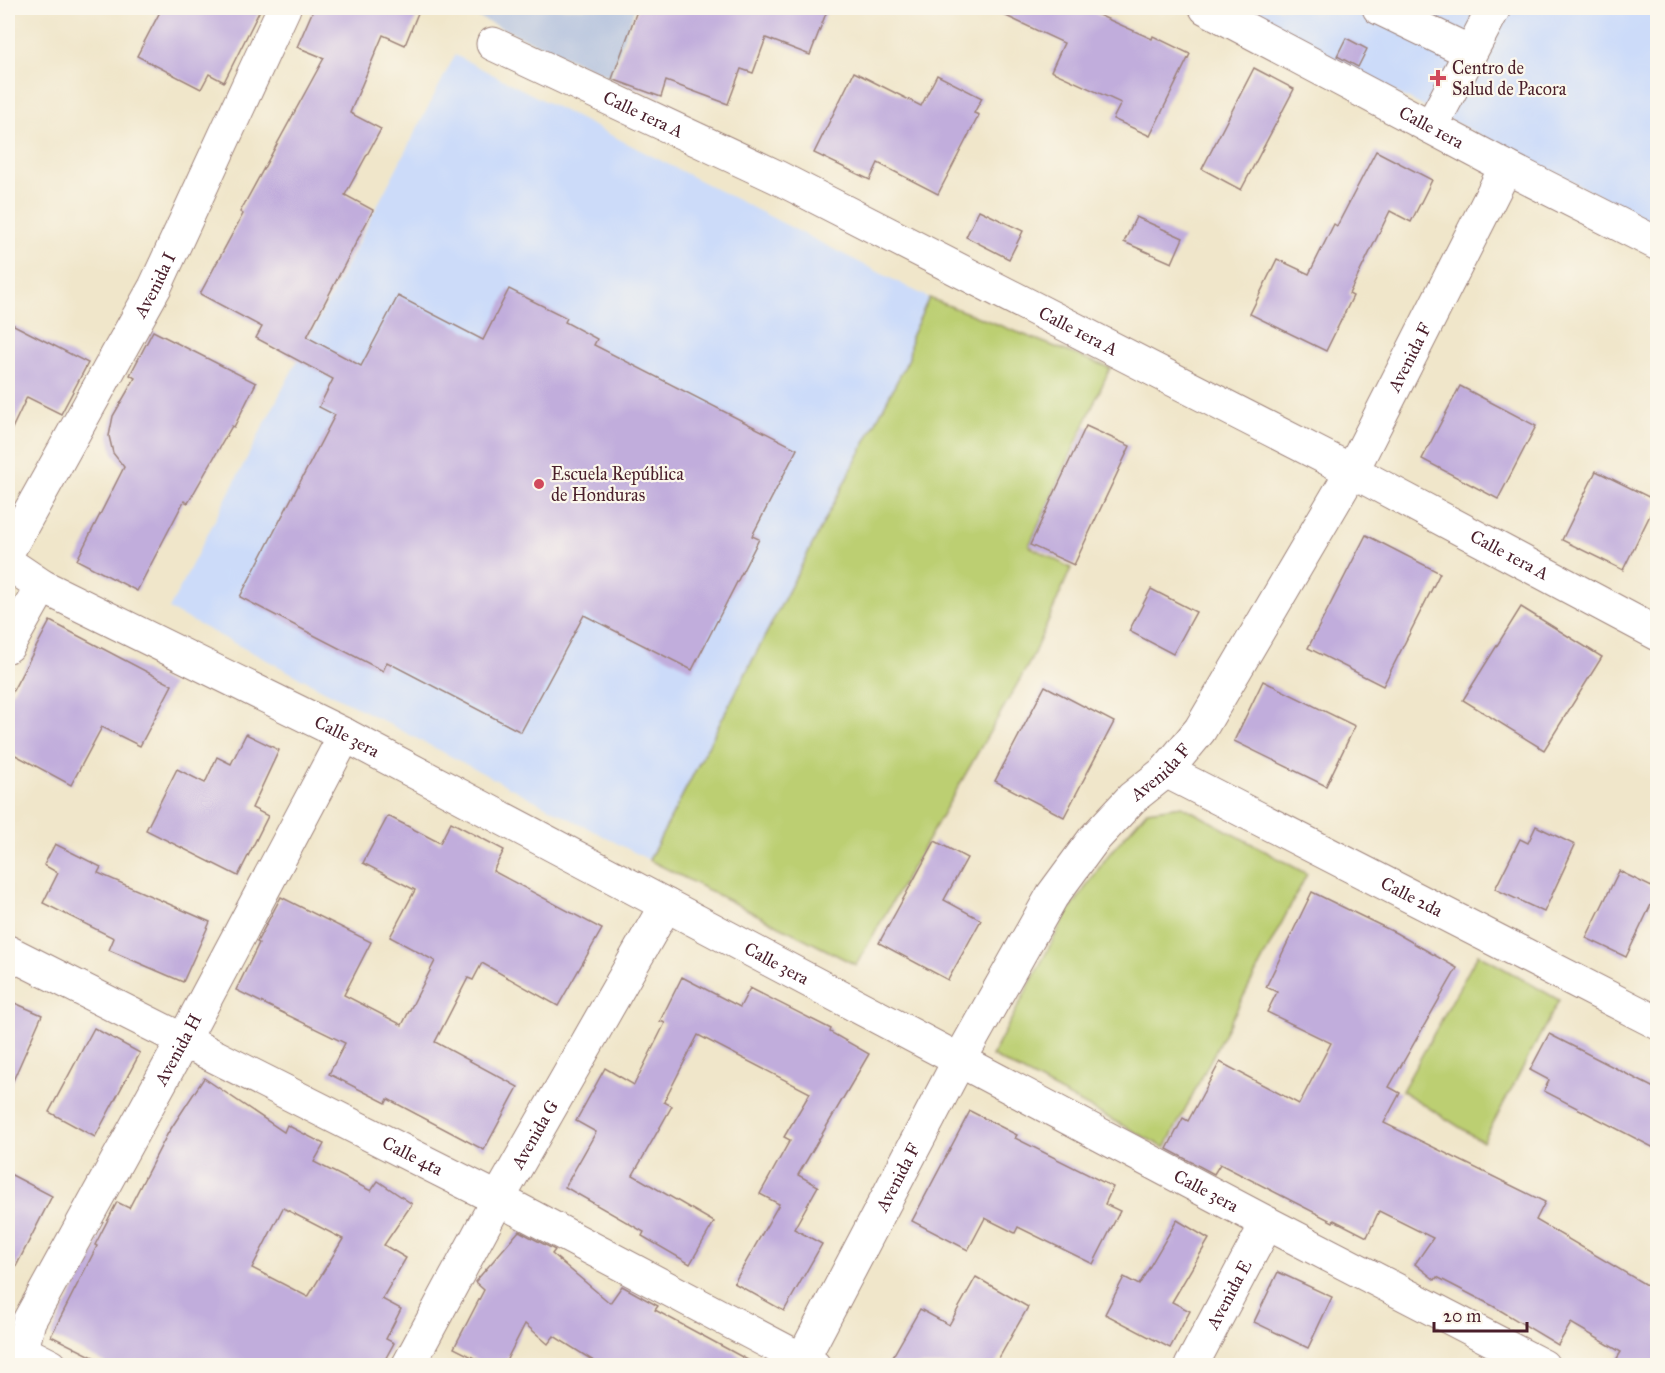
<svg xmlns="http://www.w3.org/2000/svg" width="1665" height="1373" font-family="'IM FELL Great Primer',serif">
	<rect width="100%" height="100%" fill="#fbf7ec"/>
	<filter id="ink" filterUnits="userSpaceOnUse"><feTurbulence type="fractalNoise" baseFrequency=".0167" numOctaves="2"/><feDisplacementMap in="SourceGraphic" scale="12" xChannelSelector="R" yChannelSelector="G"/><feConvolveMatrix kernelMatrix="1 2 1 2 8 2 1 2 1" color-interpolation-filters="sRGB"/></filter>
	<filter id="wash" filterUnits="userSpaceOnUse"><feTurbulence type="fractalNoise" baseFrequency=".008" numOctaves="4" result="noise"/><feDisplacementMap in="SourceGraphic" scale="24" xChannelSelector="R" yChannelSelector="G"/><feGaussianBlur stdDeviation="1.35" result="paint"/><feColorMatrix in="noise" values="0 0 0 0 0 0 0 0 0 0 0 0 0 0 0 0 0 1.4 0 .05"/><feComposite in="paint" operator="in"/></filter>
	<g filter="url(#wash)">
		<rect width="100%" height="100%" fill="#f0e6ca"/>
		<g fill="#ccdbf9">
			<polygon points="1236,8 1657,8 1657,225 1403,96"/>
			<polygon points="455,55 929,298 911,337 909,358 649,860 169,609"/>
		</g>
		<polygon fill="#b8c5de" points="476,8 635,8 610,77 473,15"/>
		<g fill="#bccf72" stroke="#83774e" stroke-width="1.5">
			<polygon points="929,298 1110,368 1029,546 1071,568 1031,660 856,965 649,860 909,358 911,337"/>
			<polygon points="1182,806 1307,874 1165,1148 992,1056 1065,917 1109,854 1147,811"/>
			<polygon points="1478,954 1559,1000 1483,1142 1402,1091"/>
		</g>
		<g id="blocks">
			<g fill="#c1addc" fill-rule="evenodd">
				<polygon points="162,8 261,8 224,82 209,74 201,89 137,56"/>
				<polygon points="314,8 420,8 405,45 383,35 350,113 381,129 345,195 373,210 307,337 361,366 398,296 483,340 509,289 567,318 565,322 597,339 594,345 797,449 752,536 759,539 692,670 584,615 521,732 387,662 383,671 240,597 335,415 319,407 333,379 256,338 262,327 200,294 243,214 240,212 324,58 297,47"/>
				<polygon points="638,8 828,8 810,55 766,38 753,73 741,69 728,104 666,81 661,97 612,79"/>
				<polygon points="989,8 1083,8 1152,39 1153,36 1190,54 1150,136 1113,119 1121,103 1051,71 1064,43"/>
				<polygon points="1346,38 1367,49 1358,67 1337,56"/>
				<polygon points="1254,68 1294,89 1241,190 1202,169"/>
				<polygon points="854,72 921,106 937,75 982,98 974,113 979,115 938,194 878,163 870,180 814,153"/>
				<polygon points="1376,151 1432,180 1411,222 1390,211 1349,294 1353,296 1326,351 1250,314 1277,259 1309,274 1334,224 1337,226"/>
				<polygon points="979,210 1023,231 1009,259 966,237"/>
				<polygon points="1136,217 1183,238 1172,263 1124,242"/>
				<polygon points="8,322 88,363 61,414 27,397 8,437"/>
				<polygon points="153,331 256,383 234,427 232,426 188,503 184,501 137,591 77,560 124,467 113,453 109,436 113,416 135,378 130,375"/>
				<polygon points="1460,386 1536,426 1498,499 1422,459"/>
				<polygon points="1086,426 1130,446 1074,565 1030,545"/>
				<polygon points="1596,471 1657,501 1623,570 1562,540"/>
				<polygon points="1366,535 1440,573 1383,686 1308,648"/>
				<polygon points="1151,589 1196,612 1173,654 1129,631"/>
				<polygon points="1521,607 1602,657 1544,750 1463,700"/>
				<polygon points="50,621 172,685 140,746 102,727 71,785 8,751 8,700"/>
				<polygon points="1263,681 1355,726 1326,786 1234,741"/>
				<polygon points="1045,686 1114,722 1064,817 995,781"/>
				<polygon points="246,734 279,750 252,808 268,816 238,876 146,830 177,769 205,783 217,757 231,764"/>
				<polygon points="388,816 440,843 451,822 504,850 493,871 602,929 558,1006 482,963 473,980 468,978 435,1042 518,1087 484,1150 388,1099 386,1103 329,1074 345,1043 236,990 259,943 257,942 281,897 371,942 344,995 402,1025 435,961 390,937 415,890 363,863"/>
				<polygon points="1536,826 1575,845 1544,912 1495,889 1520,839 1528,843"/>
				<polygon points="935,841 967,858 944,900 981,920 948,980 879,943"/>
				<polygon points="55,844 101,867 98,873 210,922 183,982 109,950 114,938 43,903 58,873 44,865"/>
				<polygon points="1619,871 1658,890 1626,957 1586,938"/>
				<polygon points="1312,892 1396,933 1457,968 1389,1087 1400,1093 1384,1123 1545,1202 1536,1220 1658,1292 1658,1365 1613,1365 1621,1352 1571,1323 1558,1345 1493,1306 1437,1277 1435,1280 1415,1264 1433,1238 1379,1211 1367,1237 1334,1220 1333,1222 1220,1164 1214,1174 1167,1149 1183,1118 1188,1121 1220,1062 1299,1104 1331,1043 1267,1012 1277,992 1266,987"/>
				<polygon points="682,977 740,1007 750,988 831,1029 830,1032 869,1054 798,1175 818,1186 794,1229 822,1244 784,1311 734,1283 779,1204 760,1194 790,1140 784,1137 810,1093 698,1035 664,1102 672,1106 633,1175 714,1222 690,1264 642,1236 644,1232 565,1187 596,1132 576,1121 605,1068 634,1085 665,1023 660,1021"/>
				<polygon points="8,1000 42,1015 8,1092"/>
				<polygon points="94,1028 140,1053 95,1137 49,1112"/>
				<polygon points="1549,1034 1658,1090 1658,1150 1544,1091 1549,1080 1530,1070"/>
				<path d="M 204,1078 L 284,1132 L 287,1125 L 324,1144 L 314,1162 L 371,1191 L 378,1181 L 412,1204 L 384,1245 L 406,1258 L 382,1299 L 401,1309 L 386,1339 L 394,1343 L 382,1365 L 109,1365 L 51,1336 L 97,1246 L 95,1245 L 117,1202 L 129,1208 L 168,1133 ZM 283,1208 L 343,1239 L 308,1297 L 252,1268 Z"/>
				<polygon points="970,1111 1017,1135 1015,1138 1113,1187 1105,1204 1120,1211 1093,1264 1018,1227 1015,1233 985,1218 968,1250 912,1221"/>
				<polygon points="8,1173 52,1196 8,1282"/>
				<polygon points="1177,1220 1209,1239 1172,1302 1190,1311 1170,1348 1105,1314 1124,1277 1139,1285"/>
				<polygon points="519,1231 555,1250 552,1254 610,1303 622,1286 658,1306 655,1310 757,1365 600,1365 554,1336 548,1344 525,1324 504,1365 488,1365 454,1348 484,1290 475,1282"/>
				<polygon points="1278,1272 1332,1297 1308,1348 1254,1322"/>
				<polygon points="976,1277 1028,1307 995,1365 888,1365 920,1309 949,1325"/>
			</g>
		</g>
	</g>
	<g filter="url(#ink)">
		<use href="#blocks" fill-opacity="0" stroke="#9d827a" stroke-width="1.5"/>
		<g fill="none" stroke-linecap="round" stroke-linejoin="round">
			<defs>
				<g id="minor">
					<path id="s1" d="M 1206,8 L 1506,167 L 1658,244"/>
					<polyline points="1379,8 1470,52"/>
					<path id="s2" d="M 493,44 L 777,177 L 1352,471 L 1658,634"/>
					<polyline points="1431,127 1494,8"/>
					<path id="s3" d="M 8,551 L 155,287 L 284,8"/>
					<path id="s4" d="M 8,563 L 42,586 L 345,735 L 1267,1223 L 1543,1366"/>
					<polyline points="8,646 42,586"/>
					<path id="s5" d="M 1166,771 L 1658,1023"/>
					<path id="s6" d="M 8,952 L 498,1199 L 814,1366"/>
					<polyline points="8,1344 51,1366"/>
					<path id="s7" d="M 18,1366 L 29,1321 L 183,1041 L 345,735"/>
					<path id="s8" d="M 408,1366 L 498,1199 L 666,905"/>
					<path id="s9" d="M 799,1366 L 959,1061 L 1052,896 L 1094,839 L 1132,798 L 1166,771 L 1200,730 L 1352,471 L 1506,167"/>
					<path id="s10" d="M 1191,1366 L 1267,1223"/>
				</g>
			</defs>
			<use href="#minor" stroke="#9d827a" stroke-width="35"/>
			<use href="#minor" stroke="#fff" stroke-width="33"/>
		</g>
	</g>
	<g fill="#d1495b" stroke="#fbf7ec" stroke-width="2">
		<path d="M1435 69h6v6h6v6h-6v6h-6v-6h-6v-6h6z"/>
		<circle cx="539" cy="484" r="6"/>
	</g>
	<g text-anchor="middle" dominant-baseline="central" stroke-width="4.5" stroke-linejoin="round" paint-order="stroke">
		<g font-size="18" fill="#4a1f2b" stroke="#fbf7ec" text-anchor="start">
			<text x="1452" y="68">Centro de<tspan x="1452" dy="21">Salud de Pacora</tspan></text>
			<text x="551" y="474">Escuela República<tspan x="551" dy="21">de Honduras</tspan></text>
		</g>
		<g font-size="18" fill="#4a1f2b" stroke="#fbf7ec">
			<text stroke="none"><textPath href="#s2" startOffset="166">Calle 1era A</textPath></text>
			<text stroke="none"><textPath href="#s1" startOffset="255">Calle 1era</textPath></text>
			<text stroke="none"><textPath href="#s3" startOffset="304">Avenida I</textPath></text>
			<text stroke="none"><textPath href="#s2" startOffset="652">Calle 1era A</textPath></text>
			<text stroke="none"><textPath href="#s9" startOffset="1185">Avenida F</textPath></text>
			<text stroke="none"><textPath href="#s2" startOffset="1138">Calle 1era A</textPath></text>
			<text stroke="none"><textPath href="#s4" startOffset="381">Calle 3era</textPath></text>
			<text stroke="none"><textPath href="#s9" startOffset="699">Avenida F</textPath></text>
			<text stroke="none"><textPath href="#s5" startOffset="276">Calle 2da</textPath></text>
			<text stroke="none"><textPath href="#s4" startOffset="867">Calle 3era</textPath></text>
			<text stroke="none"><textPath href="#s7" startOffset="356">Avenida H</textPath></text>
			<text stroke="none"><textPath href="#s8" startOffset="264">Avenida G</textPath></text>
			<text stroke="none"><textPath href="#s6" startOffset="453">Calle 4ta</textPath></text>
			<text stroke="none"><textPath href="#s9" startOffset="213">Avenida F</textPath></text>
			<text stroke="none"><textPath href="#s4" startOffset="1353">Calle 3era</textPath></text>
			<text stroke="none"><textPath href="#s10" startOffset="81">Avenida E</textPath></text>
		</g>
	</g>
	<rect width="1665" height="1373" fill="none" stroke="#fbf7ec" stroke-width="30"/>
	<path d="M1434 1322v9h93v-9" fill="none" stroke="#4a1f2b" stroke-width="3"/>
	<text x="1443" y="1322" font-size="18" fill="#4a1f2b" stroke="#fbf7ec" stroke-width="4.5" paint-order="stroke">20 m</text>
</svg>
